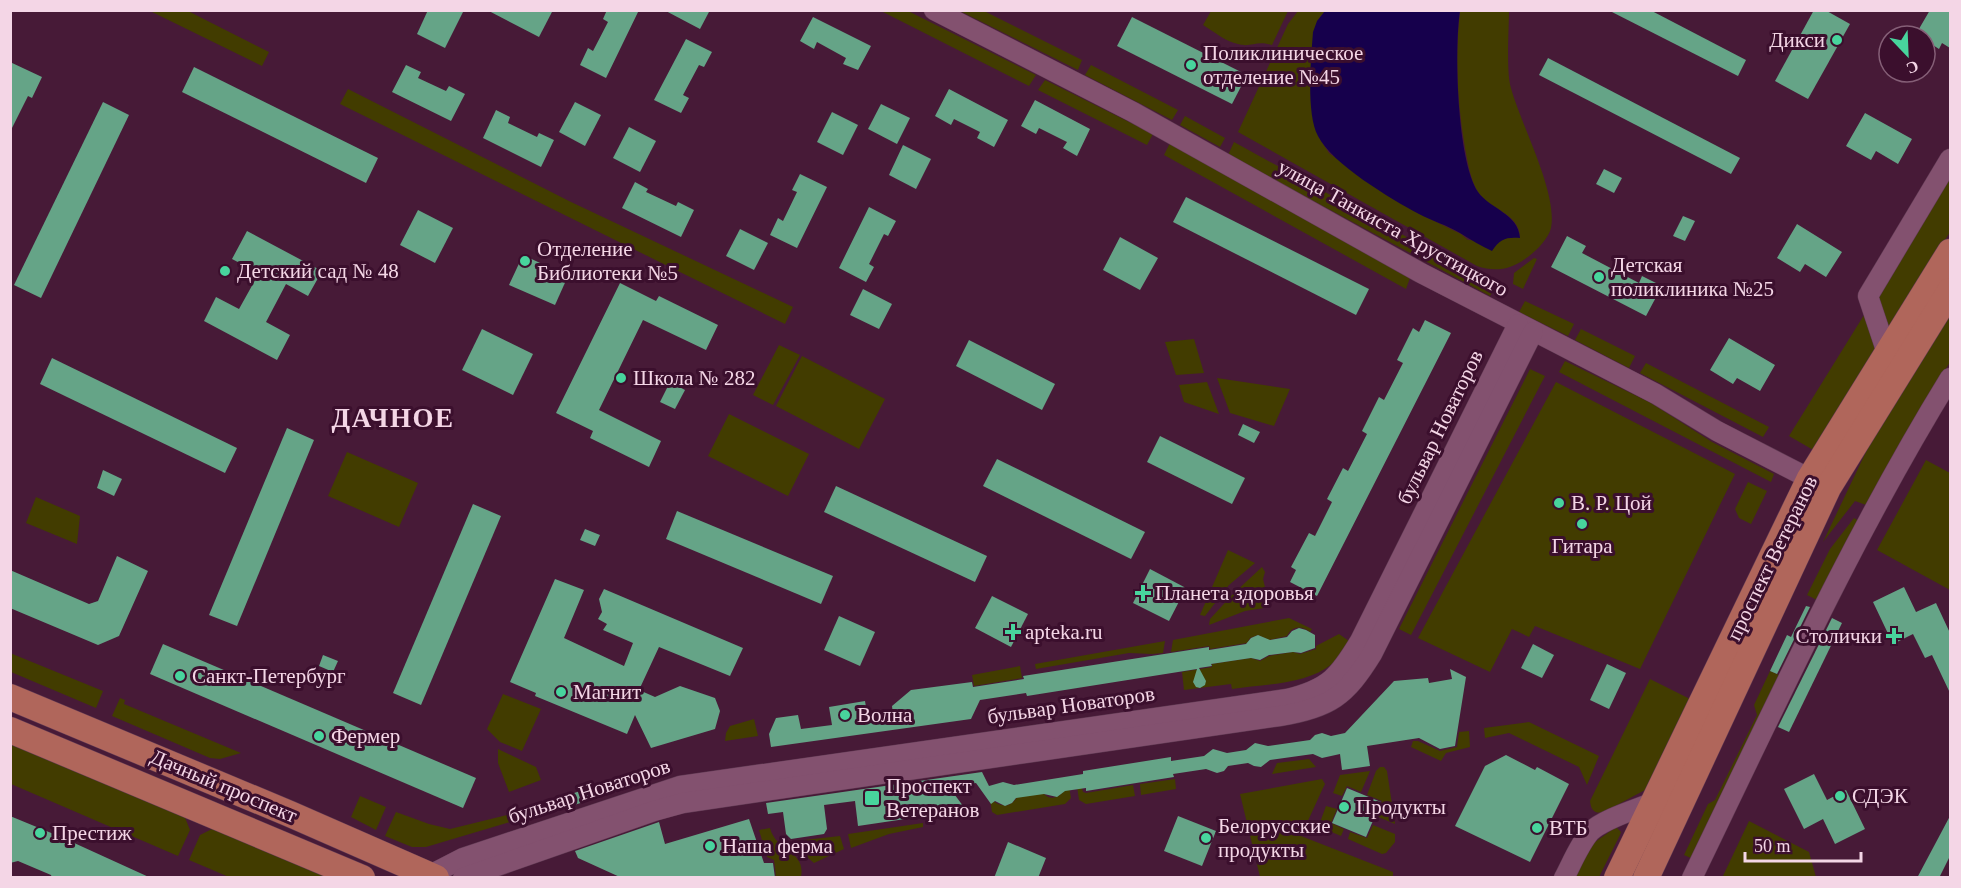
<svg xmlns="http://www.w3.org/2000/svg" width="1961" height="888" font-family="Georgia,serif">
	<rect width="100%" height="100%" fill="#471a37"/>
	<g fill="#423c00">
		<polygon points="150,11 188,11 269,52 262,66"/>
		<polygon points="881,11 908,11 1036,75 1029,86"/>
		<polygon points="960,11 984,11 1082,60 1078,70"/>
		<path d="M 1211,11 L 1288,10 L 1288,11 L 1272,45 C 1256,40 1251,48 1238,44 C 1226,42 1213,31 1203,25 Z"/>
		<path d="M 1298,11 L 1325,11 L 1317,21 L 1318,136 L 1329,153 L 1382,192 L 1418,213 L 1461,234 L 1468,240 L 1499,241 L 1508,237 L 1520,237 C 1519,213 1490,210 1478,192 C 1470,179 1468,163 1465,148 C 1457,102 1455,57 1460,11 L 1509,11 C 1509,29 1506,72 1511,88 C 1521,125 1558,193 1551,228 C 1548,240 1534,253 1525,259 C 1510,270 1494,272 1477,266 L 1238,132 L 1288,24 Z"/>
		<polygon points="1091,65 1178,110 1172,120 1085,75"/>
		<polygon points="1045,80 1153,134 1147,145 1038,90"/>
		<polygon points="348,89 569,201 793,307 785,324 340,104"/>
		<polygon points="1185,116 1225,138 1220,147 1180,125"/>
		<polygon points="1234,142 1496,286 1490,296 1228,155"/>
		<polygon points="1170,143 1410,278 1406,289 1164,155"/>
		<polygon points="1950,177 1950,232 1888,332 1876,296"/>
		<polygon points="1534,258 1537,259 1523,289 1513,284 1514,273"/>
		<polygon points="1525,301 1574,324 1568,336 1519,312"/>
		<polygon points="1950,312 1950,362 1897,448 1866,505 1855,501 1823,542 1875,433"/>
		<polygon points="1864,315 1877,350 1815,451 1789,436"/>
		<polygon points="1581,329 1635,356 1629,368 1575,340"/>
		<polygon points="1194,339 1204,373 1176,375 1165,342"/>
		<polygon points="779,345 800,355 773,405 753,395"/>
		<polygon points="802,356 885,399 859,449 776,406"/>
		<polygon points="1565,361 1651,403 1712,442 1774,474 1771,482 1559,372"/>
		<polygon points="1646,363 1769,427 1763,437 1640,373"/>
		<polygon points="1530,369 1545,376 1411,635 1399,629"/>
		<polygon points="1217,378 1290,389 1274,426 1230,413"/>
		<polygon points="1207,382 1219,414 1184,402 1179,385"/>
		<polygon points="1556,382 1735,474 1640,669 1535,626 1529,637 1512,629 1490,672 1418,638"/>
		<polygon points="729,414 809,454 788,496 708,456"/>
		<polygon points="347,452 418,483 399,527 328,496"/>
		<polygon points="1926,460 1950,473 1950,590 1877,550"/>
		<polygon points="1748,482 1767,491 1751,524 1739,518 1735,509"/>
		<polygon points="36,497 80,516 77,544 26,523"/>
		<polygon points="1854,518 1859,521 1819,601 1807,595 1830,549"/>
		<polygon points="1228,550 1255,563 1229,585 1205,616 1200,615"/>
		<polygon points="1262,567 1265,572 1263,579 1270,607 1245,611 1209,625 1210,619 1233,594"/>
		<path d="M 1289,618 L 1312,629 L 1310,632 C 1301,625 1292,626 1287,636 L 1269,640 L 1258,635 L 1250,638 L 1247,643 L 1210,649 L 1209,646 L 1171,652 L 1173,640 Z"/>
		<path d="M 1339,634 L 1349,641 C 1344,649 1340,658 1332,664 C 1306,685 1264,684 1232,689 L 1231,684 L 1184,690 L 1182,672 L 1212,667 L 1212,664 L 1251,658 L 1260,661 L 1269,656 L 1293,652 L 1300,654 L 1316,649 L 1316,646 Z"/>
		<polygon points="1165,641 1163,653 1152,654 1129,653 1036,669 1035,664"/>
		<polygon points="10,653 103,691 96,708 11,672"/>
		<polygon points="1020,666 1022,678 974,686 972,675"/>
		<polygon points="1770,671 1783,677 1693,859 1684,855 1708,804 1715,800 1757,715 1754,705"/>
		<path d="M 1650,679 L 1690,699 L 1649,785 L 1645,790 L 1604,812 C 1595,814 1591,811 1590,801 Z"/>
		<polygon points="503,694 541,709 522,751 500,742 487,729"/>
		<polygon points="120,698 125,700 124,704 241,753 220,759 210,758 112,716"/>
		<polygon points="754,719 758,736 725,741 726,733 730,726"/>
		<polygon points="1529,722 1599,756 1587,785 1579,767 1509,733 1485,738 1484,728"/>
		<polygon points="1469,731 1470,747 1446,753 1441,761 1411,747 1413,741 1418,741 1440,751 1457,747 1459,732"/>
		<polygon points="10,742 184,815 190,830 178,856 11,784"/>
		<polygon points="498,749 536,767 541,780 509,792 498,763"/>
		<polygon points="1309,759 1316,767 1272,774 1277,763"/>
		<polygon points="1380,767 1384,767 1387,771 1395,824 1376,816 1382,801 1367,795 1376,771"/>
		<polygon points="1370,771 1361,792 1347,786 1342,796 1333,793 1340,775"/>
		<polygon points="1175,779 1176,789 1141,795 1140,784"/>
		<polygon points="1322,779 1325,784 1323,788 1301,836 1393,872 1393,877 1260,877 1240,794"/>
		<polygon points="1081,785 1083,792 1086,793 1133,785 1135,796 1086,804 1079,800 1077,786"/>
		<path d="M 1069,786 L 1071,798 L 1065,804 L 997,815 L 992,812 L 990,799 C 1000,806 1009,810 1017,797 L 1041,791 C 1052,804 1060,796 1069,786 Z"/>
		<polygon points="360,796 386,807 376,830 351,817"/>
		<polygon points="1326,806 1337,809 1331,823 1344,829 1341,836 1322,828 1319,825"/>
		<polygon points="396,812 429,824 450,829 507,815 510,822 426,847 412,847 385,836"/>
		<polygon points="1749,821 1809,852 1816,877 1722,878"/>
		<polygon points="923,823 923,827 889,834 851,848 848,834"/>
		<polygon points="1373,825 1395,834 1395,842 1386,853 1382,854 1348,839 1350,832 1367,838"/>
		<polygon points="1616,827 1621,832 1620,835 1599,877 1574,878 1591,845"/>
		<polygon points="214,828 334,877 229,877 189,860 200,835"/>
		<path d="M 770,828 C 776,852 806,850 801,877 L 776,877 L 774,860 L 767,857 L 759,830 Z"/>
		<polygon points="840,836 844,849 814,863 795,847 795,841"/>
	</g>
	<path fill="#16004c" d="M 1325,11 L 1460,11 C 1454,49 1457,160 1478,192 C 1491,210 1518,213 1520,238 C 1506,237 1500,239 1492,251 C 1481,246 1471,240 1460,233 C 1447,225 1432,221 1419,214 C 1391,199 1332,164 1318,136 C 1306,114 1311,58 1313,32 L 1317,21 Z"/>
	<g fill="#65a487">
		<polygon points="428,10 464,10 445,48 417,34"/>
		<polygon points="487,10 553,10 539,37"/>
		<polygon points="607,10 639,10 606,78 580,65 588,48 593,51 608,22 603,19"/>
		<polygon points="664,10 710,10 700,29"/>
		<polygon points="1608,10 1650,10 1746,60 1738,76"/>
		<polygon points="1814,10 1825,10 1850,24 1808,99 1775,81"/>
		<polygon points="1930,10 1950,10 1950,48 1942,43 1939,49 1925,40 1925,36 1916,34"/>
		<polygon points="813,17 871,46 858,70 843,64 846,58 817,42 814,49 800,41"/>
		<polygon points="1132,17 1247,75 1232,104 1117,46"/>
		<polygon points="686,39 712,52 704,67 699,65 683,95 689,98 681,113 654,100"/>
		<polygon points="1548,58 1740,158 1731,174 1539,75"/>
		<polygon points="10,62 42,77 32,98 28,96 10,132"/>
		<polygon points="406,65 421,72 418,78 446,91 449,86 465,94 451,121 392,92"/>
		<polygon points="194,67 378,158 366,183 182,92"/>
		<polygon points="949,89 1008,120 994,147 977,138 980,132 954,119 951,125 935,116"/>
		<polygon points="1035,100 1090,129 1077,156 1063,148 1067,142 1039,128 1036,134 1021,126"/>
		<polygon points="103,102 129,115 41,298 14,285"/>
		<polygon points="575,102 601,115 585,146 559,132"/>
		<polygon points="881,104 910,118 897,144 868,129"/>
		<polygon points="496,110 510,117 508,123 537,137 539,133 554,140 541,167 483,138"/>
		<polygon points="832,112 858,125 843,155 817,142"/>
		<polygon points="1865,113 1912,139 1898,164 1876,151 1871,160 1846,146"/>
		<polygon points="629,127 656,141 640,172 613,158"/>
		<polygon points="903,145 931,159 916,189 889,175"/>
		<polygon points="1604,169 1622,178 1614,193 1596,184"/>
		<polygon points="800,174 827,187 797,248 770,235 778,218 783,221 797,192 792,190"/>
		<polygon points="635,182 648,189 646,192 676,206 678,202 694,210 681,237 622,208"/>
		<polygon points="1186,197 1369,289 1356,315 1173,222"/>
		<polygon points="869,207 896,221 888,236 884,234 869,264 874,267 866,282 839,268"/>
		<polygon points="418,210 453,228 435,263 400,245"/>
		<polygon points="1683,216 1695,221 1685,241 1673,236"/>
		<polygon points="1797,224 1842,252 1826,277 1805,264 1800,272 1777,258"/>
		<polygon points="740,229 768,243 754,270 726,256"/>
		<polygon points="247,231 322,271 308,296 286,284 266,322 290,335 277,360 204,321 216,297 239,309 259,273 232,259"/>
		<polygon points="1567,236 1586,246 1582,253 1639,283 1642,276 1662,286 1646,316 1551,267"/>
		<polygon points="1120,237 1158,258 1140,290 1103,270"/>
		<polygon points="523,255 568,276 555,305 509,285"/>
		<polygon points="620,283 656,301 659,296 718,325 706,350 643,320 599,410 661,441 649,467 590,438 593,431 556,413"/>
		<polygon points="863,289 892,304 879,329 850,315"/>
		<polygon points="1425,320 1451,333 1317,596 1290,582 1296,570 1291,567 1309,533 1315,536 1332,502 1327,499 1343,468 1348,471 1367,434 1362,431 1379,397 1384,400 1403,363 1397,360 1413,328 1419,332"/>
		<polygon points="482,329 533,354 513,395 462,370"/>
		<polygon points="1729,338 1775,365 1760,391 1737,378 1733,384 1710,370"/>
		<polygon points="969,340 1055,384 1042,410 956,366"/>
		<polygon points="52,358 237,448 225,473 40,384"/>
		<polygon points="670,382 685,390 675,409 660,402"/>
		<polygon points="1243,424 1260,432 1254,443 1238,435"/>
		<polygon points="287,428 314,440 237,626 209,615"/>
		<polygon points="1160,436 1245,478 1232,504 1147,462"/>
		<polygon points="997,459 1145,532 1131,559 983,486"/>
		<polygon points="103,470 122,479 114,496 97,488"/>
		<polygon points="836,486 987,556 975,582 824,512"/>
		<polygon points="473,504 501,516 421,705 393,693"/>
		<polygon points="677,511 833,576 821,604 666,539"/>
		<polygon points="585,529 600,535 595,546 580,540"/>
		<polygon points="117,556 148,571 119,636 98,645 10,608 10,570 89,604 98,601"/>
		<polygon points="1150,569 1186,588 1169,621 1133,603"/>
		<polygon points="555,579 584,590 564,638 624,666 633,643 603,630 607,624 598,619 602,612 599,599 604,589 743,648 730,676 659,647 639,690 655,697 680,686 715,698 720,711 715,729 651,748 635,715 627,734 535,696 536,693 510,682"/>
		<polygon points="1904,587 1916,612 1936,603 1950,633 1950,693 1932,655 1925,658 1913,634 1893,644 1873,602"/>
		<polygon points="992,596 1028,614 1011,647 975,628"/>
		<polygon points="1806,606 1810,607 1777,674 1770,671 1787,635 1791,637"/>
		<polygon points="839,616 875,632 860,666 824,650"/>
		<polygon points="1832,618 1842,623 1789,732 1778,727"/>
		<polygon points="1299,628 1306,630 1315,635 1315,648 1301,653 1293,652 1269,655 1260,660 1251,658 1211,664 1212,666 1199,668 1206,681 1205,685 1200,688 1196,687 1193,682 1197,669 1027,696 1026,693 980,700 971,719 771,747 769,734 776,718 798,715 801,729 832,725 829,707 865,701 868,719 893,715 892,706 911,690 972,682 973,687 1024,679 1023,676 1209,647 1209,650 1246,644 1251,638 1258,635 1270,640 1287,637 1292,631"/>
		<polygon points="163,644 476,778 463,808 150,674"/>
		<polygon points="1533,644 1554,655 1542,678 1521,668"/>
		<polygon points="323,655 338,661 333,672 319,666"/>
		<polygon points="1607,664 1626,673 1609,709 1590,700"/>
		<polygon points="1450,669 1466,677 1455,746 1440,749 1419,738 1367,746 1370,766 1342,770 1340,754 1322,758 1313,754 1270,760 1261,767 1254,766 1248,763 1228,766 1224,771 1217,773 1206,769 1173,774 1174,777 1086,791 1086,788 1065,791 1057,797 1044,794 1016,798 1012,803 1005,806 995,801 991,804 976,783 949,787 966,810 858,826 855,801 824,805 827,829 824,834 791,839 786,834 783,812 768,814 766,803 982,772 989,786 1003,782 1014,785 1083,774 1083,771 1171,757 1171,761 1204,756 1213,749 1227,753 1246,750 1255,743 1268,746 1310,740 1315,735 1322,733 1331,736 1345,733 1394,681 1428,678 1429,683 1452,679"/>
		<polygon points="1506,755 1535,770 1537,767 1569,784 1530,862 1455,826 1485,766"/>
		<polygon points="644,770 648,781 562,809 559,798"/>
		<polygon points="1814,774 1827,800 1846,790 1865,829 1835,844 1823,819 1804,829 1784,789"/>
		<polygon points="1347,788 1381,802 1366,837 1332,823"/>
		<polygon points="10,816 61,837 151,878 52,878 51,875 18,861 10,863"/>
		<polygon points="1178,816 1216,831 1202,866 1164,851"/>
		<polygon points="1950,816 1950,856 1939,878 1917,878"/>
		<polygon points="749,819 764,863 773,863 775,878 622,878 578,858 575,851 659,822 665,844"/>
		<polygon points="1008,842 1046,858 1038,878 994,878"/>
	</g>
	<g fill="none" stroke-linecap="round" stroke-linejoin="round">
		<defs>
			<g id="minor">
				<polyline points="934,10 1133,112 1421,273 1656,394 1717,431 1820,484"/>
				<polyline points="1887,353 1868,296 1950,159"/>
				<path d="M 428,878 L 430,875 L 463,858 L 680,786 L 1287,699 C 1329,689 1339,676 1360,641 L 1518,324"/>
				<path d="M 463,878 L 654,811 L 683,803 L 1280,716 C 1330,708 1346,696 1372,654 L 1533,332"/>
				<path d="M 1564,878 C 1572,863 1579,845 1590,832 C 1603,819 1637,809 1654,802"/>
				<path d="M 1692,878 C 1774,709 1852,537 1950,378"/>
			</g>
			<g id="major">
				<polyline points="10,697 290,814 436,878"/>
				<polyline points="10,730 362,878"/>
				<polyline points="1617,878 1810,478 1950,252"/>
				<polyline points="1646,878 1828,488 1950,291"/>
			</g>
		</defs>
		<use href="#minor" stroke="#5f3952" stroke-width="21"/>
		<use href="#major" stroke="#5f3952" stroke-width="27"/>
		<use href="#minor" stroke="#83516f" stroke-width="20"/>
		<use href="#major" stroke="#b0665b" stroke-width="26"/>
	</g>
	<g fill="#48d49d" stroke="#3b0f2d" stroke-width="2">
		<circle cx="1837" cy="40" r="6"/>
		<circle cx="1191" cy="65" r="6"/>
		<circle cx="525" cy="261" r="6"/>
		<circle cx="225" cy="271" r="6"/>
		<circle cx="1599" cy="277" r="6"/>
		<circle cx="621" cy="378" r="6"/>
		<circle cx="1559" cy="503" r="6"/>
		<circle cx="1582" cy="524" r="6"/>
		<path d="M1140 584h6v6h6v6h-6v6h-6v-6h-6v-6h6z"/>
		<path d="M1010 623h6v6h6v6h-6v6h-6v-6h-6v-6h6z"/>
		<path d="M1891 627h6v6h6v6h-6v6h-6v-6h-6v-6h6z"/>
		<circle cx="180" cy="676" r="6"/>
		<circle cx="561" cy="692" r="6"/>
		<circle cx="845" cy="715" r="6"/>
		<circle cx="319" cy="736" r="6"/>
		<circle cx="1840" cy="796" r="6"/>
		<rect x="864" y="790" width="16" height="16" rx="3"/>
		<circle cx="1344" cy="807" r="6"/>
		<circle cx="1537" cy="828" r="6"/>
		<circle cx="40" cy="833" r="6"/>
		<circle cx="1206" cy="838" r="6"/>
		<circle cx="710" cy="846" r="6"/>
	</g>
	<g text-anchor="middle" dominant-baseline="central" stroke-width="6" stroke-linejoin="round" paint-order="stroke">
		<g font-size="21" fill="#f4d6e6" stroke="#3b0f2d" text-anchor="start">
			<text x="1825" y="40" text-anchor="end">Дикси</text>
			<text x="1203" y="53">Поликлиническое<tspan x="1203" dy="24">отделение №45</tspan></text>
			<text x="537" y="249">Отделение<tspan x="537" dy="24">Библиотеки №5</tspan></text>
			<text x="1611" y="265">Детская<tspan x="1611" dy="24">поликлиника №25</tspan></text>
			<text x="237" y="271">Детский сад № 48</text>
			<text x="633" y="378">Школа № 282</text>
			<text x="1571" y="503">В. Р. Цой</text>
			<text x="1582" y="546" text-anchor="middle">Гитара</text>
			<text x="1155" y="593">Планета здоровья</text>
			<text x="1025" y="632">apteka.ru</text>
			<text x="1882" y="636" text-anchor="end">Столички</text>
			<text x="192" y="676">Санкт-Петербург</text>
			<text x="573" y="692">Магнит</text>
			<text x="857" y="715">Волна</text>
			<text x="331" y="736">Фермер</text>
			<text x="886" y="786">Проспект<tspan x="886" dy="24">Ветеранов</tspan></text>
			<text x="1852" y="796">СДЭК</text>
			<text x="1356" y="807">Продукты</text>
			<text x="1218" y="826">Белорусские<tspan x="1218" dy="24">продукты</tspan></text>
			<text x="1549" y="828">ВТБ</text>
			<text x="52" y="833">Престиж</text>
			<text x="722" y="846">Наша ферма</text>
		</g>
		<g font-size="21" fill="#f4d6e6" stroke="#3b0f2d">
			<text transform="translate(1393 228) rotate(29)">улица Танкиста Хрустицкого</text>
			<text transform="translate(1440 427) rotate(-64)">бульвар Новаторов</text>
			<text transform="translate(1772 558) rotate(-64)">проспект Ветеранов</text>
			<text transform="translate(1071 705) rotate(-8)">бульвар Новаторов</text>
			<text transform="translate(224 786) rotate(23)">Дачный проспект</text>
			<text transform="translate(589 791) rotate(-18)">бульвар Новаторов</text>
		</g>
		<g font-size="27" font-weight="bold" letter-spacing="1.5" fill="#f4d6e6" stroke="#3b0f2d">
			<text x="393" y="418">ДАЧНОЕ</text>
		</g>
	</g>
	<rect width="1961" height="888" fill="none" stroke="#f4d6e6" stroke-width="24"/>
	<g transform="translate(1907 54) rotate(157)"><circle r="28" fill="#3b0f2d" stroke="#855f77" stroke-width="1.5"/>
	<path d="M0-4.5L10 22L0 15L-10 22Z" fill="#48d49d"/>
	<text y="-9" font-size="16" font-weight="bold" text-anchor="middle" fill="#f4d6e6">С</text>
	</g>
	<path d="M1745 852v9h116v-9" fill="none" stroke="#f4d6e6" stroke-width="3"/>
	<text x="1754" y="852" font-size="18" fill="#f4d6e6" stroke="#3b0f2d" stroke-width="4.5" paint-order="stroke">50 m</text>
</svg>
